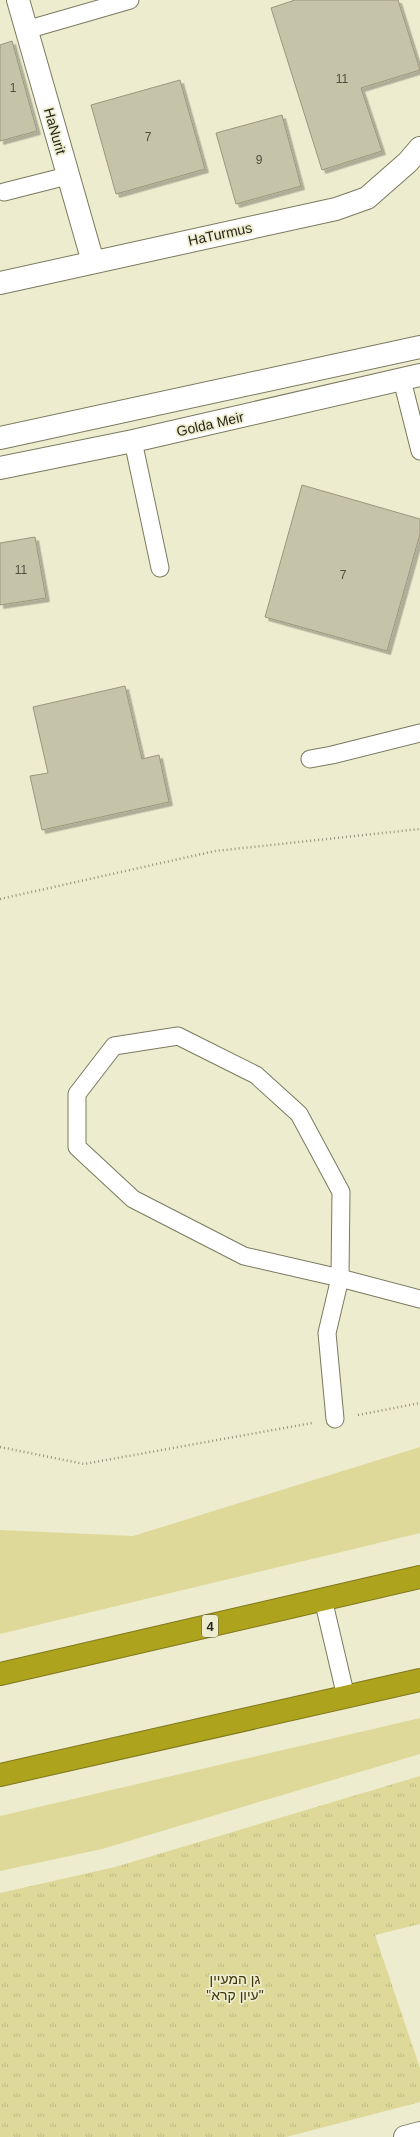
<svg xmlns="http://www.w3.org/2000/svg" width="420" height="2137" font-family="Arial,Heebo,sans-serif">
	<defs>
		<pattern id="park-tufts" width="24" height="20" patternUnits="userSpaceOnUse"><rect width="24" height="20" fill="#ded999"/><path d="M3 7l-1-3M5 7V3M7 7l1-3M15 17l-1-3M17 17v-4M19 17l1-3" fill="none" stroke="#beba83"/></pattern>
		<filter id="shadow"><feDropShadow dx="3.5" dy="3.5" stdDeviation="0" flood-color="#0004"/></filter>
	</defs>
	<rect width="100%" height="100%" fill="#eeeccf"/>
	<g fill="#ded999">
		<polygon points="420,1447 420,1533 0,1634 0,1530 133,1536"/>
		<polygon points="420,1718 420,1754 102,1849 0,1871 0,1816"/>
	</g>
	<polygon fill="url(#park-tufts)" points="420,1776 420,1924 375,1935 420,2068 420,2102 286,2137 0,2137 0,1893 115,1867"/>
	<g fill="#c6c4a8" stroke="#99977c" filter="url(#shadow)">
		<polygon points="295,0 398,0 420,70 361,88 382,151 322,170 271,8"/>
		<polygon points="12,41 37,131 0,141 0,45"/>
		<polygon points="180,80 205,169 116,194 91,105"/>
		<polygon points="282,115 301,186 236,204 216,133"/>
		<polygon points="302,485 420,519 420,534 387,651 265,617"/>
		<polygon points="35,537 46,598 0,605 0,543"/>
		<polygon points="125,686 142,759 159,755 169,802 42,830 30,776 48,773 33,707"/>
	</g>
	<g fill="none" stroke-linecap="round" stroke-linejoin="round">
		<defs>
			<g id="service">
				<polyline points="26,30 130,0"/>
				<polyline points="4,192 67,176"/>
				<polyline points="402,380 420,451"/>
				<polyline points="133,441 160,568"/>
				<polyline points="310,759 332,755 420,733"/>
				<polyline points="335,1419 327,1333 340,1278 341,1192 299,1114 256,1075 178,1036 114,1046 77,1094 77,1147 133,1199 244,1256 340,1278 420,1299"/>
				<polyline points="323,1599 346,1697"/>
			</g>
			<g id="minor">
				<polyline points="18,0 93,262"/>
				<polyline points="0,283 336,209 367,198 408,162 420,148"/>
			</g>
			<g id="tertiary">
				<polyline points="0,438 420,347"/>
				<polyline points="0,468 133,441 420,375"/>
				<polyline points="405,2137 420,2133"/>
			</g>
			<g id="motorway">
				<polyline points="0,1674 420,1577"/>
				<polyline points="0,1775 420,1680"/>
			</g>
		</defs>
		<use href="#service" stroke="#7b7a5f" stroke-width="19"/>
		<use href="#minor" stroke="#7b7a5f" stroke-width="24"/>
		<use href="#tertiary" stroke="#7b7a5f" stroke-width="24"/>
		<use href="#motorway" stroke="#7f771c" stroke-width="24"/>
		<g stroke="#93917c" stroke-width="2.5" stroke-dasharray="1 3" stroke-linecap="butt">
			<polyline points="0,899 215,851 420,829"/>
			<polyline points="358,1415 420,1403"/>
			<polyline points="0,1447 84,1464 312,1423"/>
		</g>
		<use href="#service" stroke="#fff" stroke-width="17"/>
		<use href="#minor" stroke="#fff" stroke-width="22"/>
		<use href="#tertiary" stroke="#fff" stroke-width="22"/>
		<use href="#motorway" stroke="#aea31d" stroke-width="22"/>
	</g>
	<g text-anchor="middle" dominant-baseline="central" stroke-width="3.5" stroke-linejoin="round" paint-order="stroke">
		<g font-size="12" fill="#4f4e3e">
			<text x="342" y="79">11</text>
			<text x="13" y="88">1</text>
			<text x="148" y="137">7</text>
			<text x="259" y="160">9</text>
			<text x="21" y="570">11</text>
			<text x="343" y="575">7</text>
		</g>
		<rect fill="#eeeccf" stroke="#636151" stroke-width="1" x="202" y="1615" width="16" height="22" rx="3"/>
		<g font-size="13" font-weight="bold" fill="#27261b">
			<text x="210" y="1626">4</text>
		</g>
		<g font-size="14" fill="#27261b" stroke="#eeeccf">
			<text transform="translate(55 131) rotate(74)">HaNurit</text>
			<text transform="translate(220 234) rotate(-12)">HaTurmus</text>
			<text transform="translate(210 424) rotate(-13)">Golda Meir</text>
		</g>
		<g font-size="14" fill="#3b370a" stroke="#eeeccf">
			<text x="235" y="1979">גן המעיין<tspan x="235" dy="16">"עיון קרא"</tspan></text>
		</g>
	</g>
</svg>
